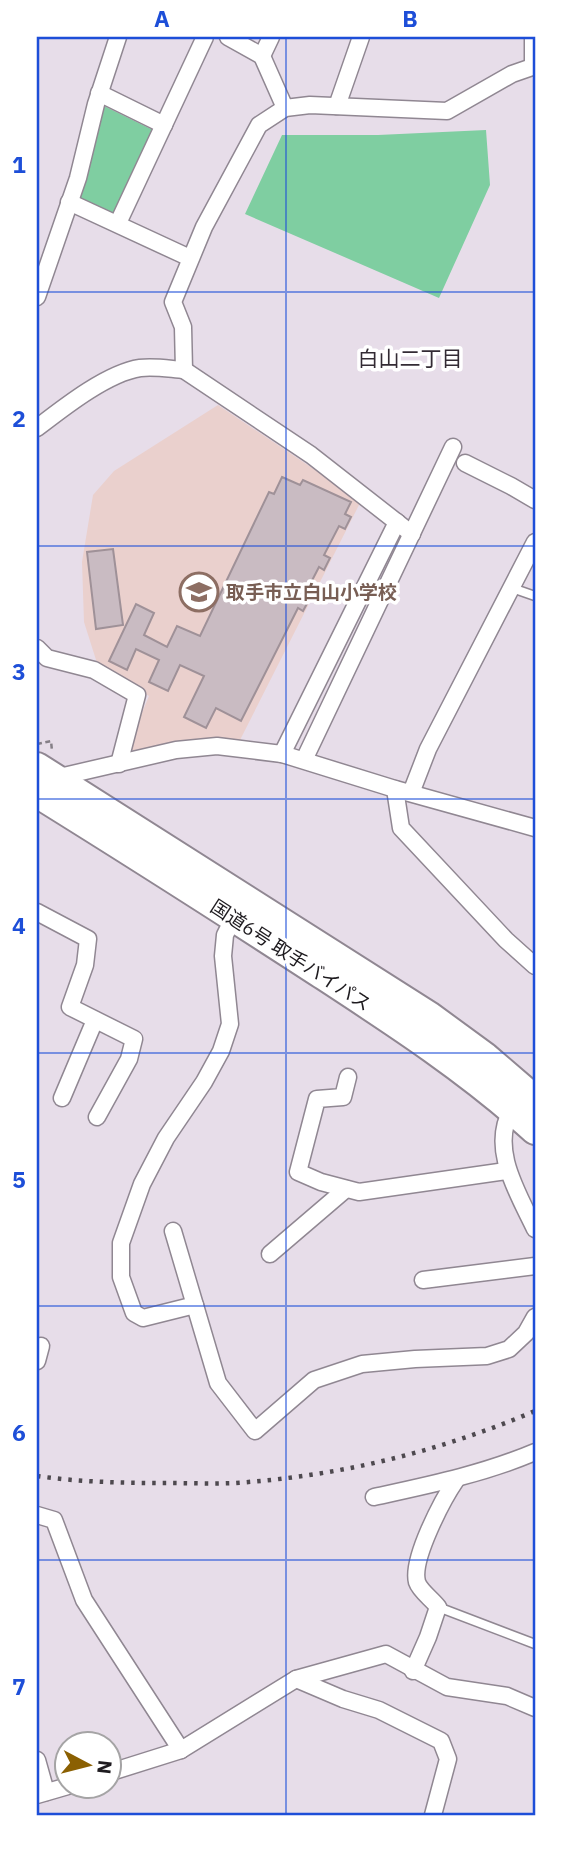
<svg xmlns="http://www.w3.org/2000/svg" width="572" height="1852" font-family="'IBM Plex Sans','Noto Sans JP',sans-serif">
	<rect width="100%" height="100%" fill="#e7dde9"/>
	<polygon fill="#ead0cd" points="218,405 348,492 360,503 239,742 186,744 126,751 149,696 97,663 84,622 82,562 93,495 114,471"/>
	<g fill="#7fcea1">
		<polygon points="104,106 153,130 118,223 69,202"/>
		<polygon points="486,130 490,185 439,298 245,214 282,135 378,135"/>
	</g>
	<g fill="#c9bbc2" stroke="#9f9198" stroke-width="2">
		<polygon points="282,477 300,485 303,480 351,502 345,514 351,517 345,529 339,526 324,555 330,558 324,570 319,567 304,596 310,598 303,611 298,608 241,721 216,708 206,728 184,717 204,676 180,665 168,691 149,682 159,660 136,649 127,670 109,661 136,604 154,613 144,635 167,647 177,626 200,636 269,492 274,494"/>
		<polygon points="113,549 123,625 96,629 87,552"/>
	</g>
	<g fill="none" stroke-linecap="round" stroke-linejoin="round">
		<defs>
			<g id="lane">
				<polyline points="512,588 535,596"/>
				<polyline points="438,1607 535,1644"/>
			</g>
			<g id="street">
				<polyline points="228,37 262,56 285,108"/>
				<polyline points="262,56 271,37"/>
				<polyline points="533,67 533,37"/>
				<polyline points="99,93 164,125"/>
				<polyline points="337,106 361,37"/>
				<polyline points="69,202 190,258"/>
				<polyline points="118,223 205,37"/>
				<polyline points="37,297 78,178 96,104 118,37"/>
				<polyline points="184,370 311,455 412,534"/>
				<path d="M 37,428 C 63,408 107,373 140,368 C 154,366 170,369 184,370 L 183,327 L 173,302 L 204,227 L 259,125 L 285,108 L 310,105 L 447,111 L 512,74 L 535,66"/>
				<polyline points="465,463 511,486 535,500"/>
				<polyline points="37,648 47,658 94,670 137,695 119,764"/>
				<polyline points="282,754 397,522"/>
				<polyline points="304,760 453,447"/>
				<polyline points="55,778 176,750 217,746 282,754 395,789 535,828"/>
				<polyline points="395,789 401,828 506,940 535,966"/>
				<polyline points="411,793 428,749 535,542"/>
				<polyline points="37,912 88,939 85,965 70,1007 134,1039 129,1059 97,1117"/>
				<polyline points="348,1077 343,1097 317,1099 298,1172 321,1182 359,1192 506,1171"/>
				<polyline points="62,1098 95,1020"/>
				<path d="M 512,1109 C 489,1148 518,1193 535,1229"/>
				<polyline points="173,1231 218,1383 255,1431 314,1380 362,1364 415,1359 487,1356 509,1349 526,1333 535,1317"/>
				<polyline points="270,1254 346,1189"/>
				<polyline points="423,1280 535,1266"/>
				<polyline points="195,1305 143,1318 134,1313 121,1277 121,1243 142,1184 166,1138 204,1082 221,1051 230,1024 223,956 225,935 234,917"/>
				<polyline points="37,1361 41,1346"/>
				<path d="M 374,1497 C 429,1485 483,1474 535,1452"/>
				<polyline points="37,1515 54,1520 84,1600 181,1750"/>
				<path d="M 413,1671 L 428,1637 L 438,1607 C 432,1599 420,1591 417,1582 C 411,1559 443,1499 456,1480"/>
				<polyline points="296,1679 343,1699 379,1710 441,1741 448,1759 433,1815"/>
				<polyline points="37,1760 46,1792"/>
				<polyline points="108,1773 181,1750 296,1679 386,1654 447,1687 507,1696 535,1708"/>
				<polyline points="37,1795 68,1786"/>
			</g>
			<g id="highway">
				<polyline points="37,767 429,1016 485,1057 535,1100"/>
				<path d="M 37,793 C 132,852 226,912 320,973 C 395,1022 469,1070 535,1130"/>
			</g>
		</defs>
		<use href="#lane" stroke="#908792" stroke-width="11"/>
		<use href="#street" stroke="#908792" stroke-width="19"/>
		<use href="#highway" stroke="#908792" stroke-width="32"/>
		<polyline stroke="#857f87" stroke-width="2.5" stroke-dasharray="5 3.5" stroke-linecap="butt" points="37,744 51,741 52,751"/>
		<use href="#lane" stroke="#fff" stroke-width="8"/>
		<use href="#street" stroke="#fff" stroke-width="16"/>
		<use href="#highway" stroke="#fff" stroke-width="28"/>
		<path stroke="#4e494f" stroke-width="4.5" stroke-dasharray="3.5 7" stroke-linecap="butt" d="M 37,1476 C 79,1482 122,1483 165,1483 C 188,1483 212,1484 235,1483 C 340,1476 438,1452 535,1411"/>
	</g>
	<path fill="none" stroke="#1d4ed8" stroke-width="2" stroke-opacity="0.55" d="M 286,37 L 286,1815M 37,292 L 535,292M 37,546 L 535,546M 37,799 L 535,799M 37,1053 L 535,1053M 37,1306 L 535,1306M 37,1560 L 535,1560"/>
	<defs>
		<symbol id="school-ring" viewBox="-11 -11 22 22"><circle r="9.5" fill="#fff" stroke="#8d6e63" stroke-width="1.5"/><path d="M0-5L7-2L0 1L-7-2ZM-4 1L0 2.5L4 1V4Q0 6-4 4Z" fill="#8d6e63"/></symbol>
	</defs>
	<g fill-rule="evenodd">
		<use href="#school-ring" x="177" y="570" width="44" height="44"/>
	</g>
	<g text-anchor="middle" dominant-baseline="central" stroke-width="7" stroke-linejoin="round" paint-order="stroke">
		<g font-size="19" font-weight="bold" fill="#785e54" stroke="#fff" text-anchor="start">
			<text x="226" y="592">取手市立白山小学校</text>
		</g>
		<g font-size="19" fill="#1e1b1f" stroke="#fff">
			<text transform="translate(291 955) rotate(33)">国道6号 取手バイパス</text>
		</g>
		<g font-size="21" fill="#332b34" stroke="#fff">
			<text x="410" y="358">白山二丁目</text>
		</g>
	</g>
	<rect width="572" height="1852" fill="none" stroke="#ffffff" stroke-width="77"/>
	<g transform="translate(88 1765) rotate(97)"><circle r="33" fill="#ffffff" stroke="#a5a4a5" stroke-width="2"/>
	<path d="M0-5L12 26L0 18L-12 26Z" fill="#8b6002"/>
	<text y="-10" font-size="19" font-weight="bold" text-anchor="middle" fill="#1e1b1f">N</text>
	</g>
	<rect x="38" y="38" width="496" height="1776" fill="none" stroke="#1d4ed8" stroke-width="2.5"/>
	<g font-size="23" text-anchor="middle" font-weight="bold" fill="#1d4ed8">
		<text x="162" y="27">A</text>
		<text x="410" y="27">B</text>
		<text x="19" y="173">1</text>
		<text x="19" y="427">2</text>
		<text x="19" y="680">3</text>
		<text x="19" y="934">4</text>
		<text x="19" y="1188">5</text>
		<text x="19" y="1441">6</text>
		<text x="19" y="1695">7</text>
	</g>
</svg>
